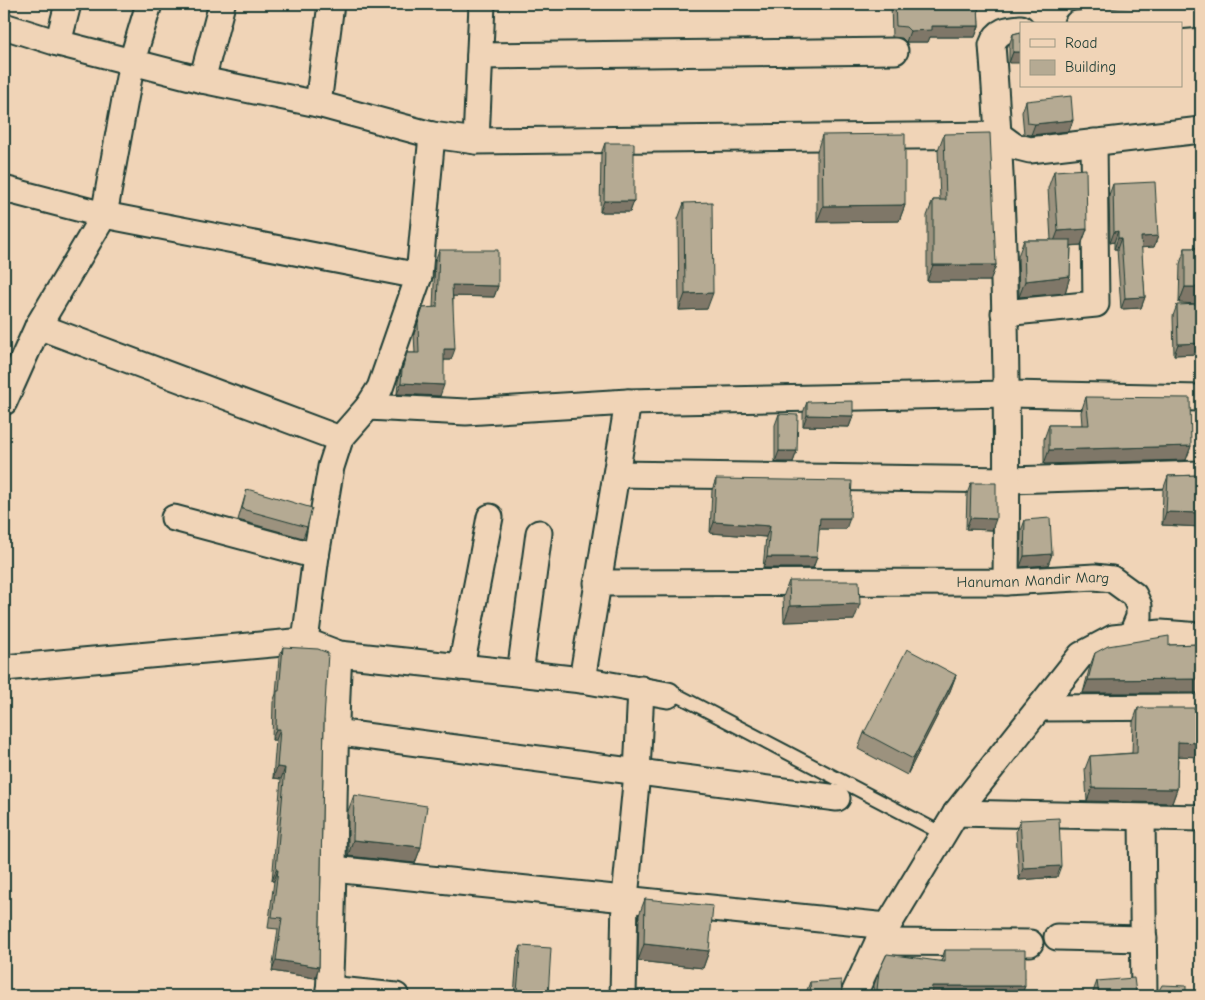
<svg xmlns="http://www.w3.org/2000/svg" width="1205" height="1000" font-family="'Comic Neue',sans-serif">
	<rect width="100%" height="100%" fill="#f0d4b7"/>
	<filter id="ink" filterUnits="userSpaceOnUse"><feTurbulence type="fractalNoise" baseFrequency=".02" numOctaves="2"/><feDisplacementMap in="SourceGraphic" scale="10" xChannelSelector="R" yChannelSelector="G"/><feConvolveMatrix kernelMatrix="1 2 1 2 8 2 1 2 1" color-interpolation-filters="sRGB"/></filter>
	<g filter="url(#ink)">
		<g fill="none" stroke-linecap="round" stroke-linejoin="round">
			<defs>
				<polyline id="lane" points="668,695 681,697 943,834"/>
				<g id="street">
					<polyline points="1077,24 1201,14"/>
					<polyline points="4,26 58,43 202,80 318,104 432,135 476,141 999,135 1014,146 1030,150 1201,130"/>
					<polyline points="58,43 68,4"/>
					<polyline points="480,56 895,51"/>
					<polyline points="202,80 222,4"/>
					<polyline points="318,104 331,4"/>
					<polyline points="476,141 482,4"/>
					<polyline points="4,189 104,215 419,276"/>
					<polyline points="1004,313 1096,304 1094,142"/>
					<polyline points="38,326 340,439"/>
					<polyline points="4,402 38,326 104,215 132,61 149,4"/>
					<polyline points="368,407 466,412 628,402 1006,394 1201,398"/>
					<polyline points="617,474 1007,480 1201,474"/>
					<polyline points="174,518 316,556"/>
					<path d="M 1006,582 C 1008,403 1006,223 992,45 C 997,30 1008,29 1021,28"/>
					<path id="s1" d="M 597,583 L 1006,582 L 1095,577 L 1112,579 L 1134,595 L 1139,606 L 1139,617 L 1131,636"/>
					<polyline points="305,641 316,556 331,467 340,439 368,407 380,388 419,276 432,135"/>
					<polyline points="461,667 490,517"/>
					<polyline points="4,668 305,641 339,654 582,680 668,695"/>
					<polyline points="520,673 539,533"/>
					<polyline points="582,680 628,402"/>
					<polyline points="1040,708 1201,707"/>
					<polyline points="334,732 837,798"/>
					<polyline points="956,813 1201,818"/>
					<polyline points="1142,818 1144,996"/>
					<polyline points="333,869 887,926"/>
					<polyline points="1057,937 1144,939"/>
					<polyline points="878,942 1030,943"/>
					<polyline points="329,989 396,996"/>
					<path d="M 329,996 C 335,882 332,768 339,654"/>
					<polyline points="623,996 625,898 637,773 641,689"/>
					<polyline points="853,996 878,942 956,813 1081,655 1113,638 1161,633 1201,636"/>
				</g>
			</defs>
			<use href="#lane" stroke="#1f3d34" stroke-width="16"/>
			<use href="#street" stroke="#1f3d34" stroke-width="29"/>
			<use href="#lane" stroke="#f0d4b7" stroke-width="12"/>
			<use href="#street" stroke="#f0d4b7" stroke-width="25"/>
		</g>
		<g fill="#9c927e" stroke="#1f3d34">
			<polygon points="891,4 978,4 979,26 975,37 930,37 928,42 906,42 902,38 892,37"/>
			<polygon points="1021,32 1009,63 1009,45 1013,34"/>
			<polygon points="1026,101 1073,120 1069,131 1031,135 1024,134 1022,112"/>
			<polygon points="944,134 996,265 990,281 927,281 927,216 933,200 940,200 938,150"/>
			<polygon points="822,135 905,205 899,221 817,222 817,151"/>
			<polygon points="605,143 634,201 630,212 600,212 601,154"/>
			<polygon points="1054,171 1087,229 1081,245 1071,246 1070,276 1065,293 1019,297 1018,256 1024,240 1051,240 1048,188"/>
			<polygon points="1113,184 1158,236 1154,247 1141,247 1145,297 1141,308 1121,309 1117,249 1114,249 1114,242 1110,243 1109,195"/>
			<polygon points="684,203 707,309 679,310 678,219"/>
			<polygon points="1185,248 1201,248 1179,303 1180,264"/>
			<polygon points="439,250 498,286 494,297 453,296 451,360 444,360 440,396 397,394 398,381 407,353 415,353 414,334 423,308 433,308 435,261"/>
			<polygon points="1177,305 1201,343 1197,354 1174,355 1173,316"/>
			<polygon points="1086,397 1191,446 1186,460 1044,464 1044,439 1049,425 1082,425 1081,412"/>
			<polygon points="807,402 853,416 849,427 803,426 803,413"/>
			<polygon points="779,414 797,451 793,462 775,462 775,425"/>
			<polygon points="1201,475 1201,527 1162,525 1163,490 1168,476"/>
			<polygon points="716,479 846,529 819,529 817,557 813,568 763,568 766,537 710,533 712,490"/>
			<polygon points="971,483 992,530 966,529 967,494"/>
			<polygon points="247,489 307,527 303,538 238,520"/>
			<polygon points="1025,520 1052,554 1048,565 1020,567 1021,531"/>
			<polygon points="789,581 854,620 784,622 783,597"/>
			<polygon points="1201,644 1201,693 1083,693 1090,666 1095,653 1169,645"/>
			<polygon points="283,647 324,720 319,967 315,978 272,971 278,929 268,928 274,881 272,881 281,779 273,778 276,740 272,740 273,702 276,694 279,658"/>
			<polygon points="956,675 950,691 907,775 858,749 864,733"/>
			<polygon points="1138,708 1201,757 1178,756 1177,789 1172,803 1087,801 1085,769 1090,756 1132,753 1133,722"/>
			<polygon points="354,795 421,847 415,863 348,856 348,811"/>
			<polygon points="1020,820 1057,877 1019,880 1016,831"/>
			<polygon points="645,899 709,951 703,968 638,961 639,915"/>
			<polygon points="521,946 548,996 514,996 517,957"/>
			<polygon points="945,950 1025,986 1021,996 873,996 874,985 879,971 941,961"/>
			<polygon points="1097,981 1136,993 1142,996 1093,996 1093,992"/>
			<polygon points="810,982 842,996 806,996 806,993"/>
		</g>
		<g fill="#7f7767" stroke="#1f3d34">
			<polygon points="932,26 979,26 975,37 930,37 928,42 906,42 910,31"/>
			<polygon points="1013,52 1021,52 1021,63 1009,63"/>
			<polygon points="1073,120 1069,131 1031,135 1035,124"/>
			<polygon points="604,201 634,201 630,212 600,212"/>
			<polygon points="905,205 899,221 817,222 823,206"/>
			<polygon points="1087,229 1081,245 1052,247 1058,231"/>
			<polygon points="1118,231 1114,242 1110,243 1114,232"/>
			<polygon points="1158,236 1154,247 1137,248 1141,237"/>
			<polygon points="1118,238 1121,238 1117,249 1114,249"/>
			<polygon points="933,265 996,265 990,281 927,281"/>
			<polygon points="1070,276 1065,293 1019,297 1025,281"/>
			<polygon points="452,285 498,286 494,297 448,296"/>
			<polygon points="1185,287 1201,287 1201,304 1179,303"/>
			<polygon points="713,293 707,309 679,310 685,294"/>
			<polygon points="1145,297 1141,308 1121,309 1125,298"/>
			<polygon points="1201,343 1197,354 1174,355 1178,344"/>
			<polygon points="444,349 455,349 451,360 440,360"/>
			<polygon points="401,383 444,385 440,396 397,394"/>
			<polygon points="807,415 853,416 849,427 803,426"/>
			<polygon points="1191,446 1186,460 1044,464 1049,450"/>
			<polygon points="779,451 797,451 793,462 775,462"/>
			<polygon points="1166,512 1201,513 1201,527 1162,525"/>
			<polygon points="820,518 850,518 846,529 816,529"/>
			<polygon points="970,518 996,519 992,530 966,529"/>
			<polygon points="714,522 770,526 766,537 710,533"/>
			<polygon points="1052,554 1048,565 1020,567 1024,556"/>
			<polygon points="767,557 817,557 813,568 763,568"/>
			<polygon points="860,604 854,620 784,622 790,606"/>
			<polygon points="956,675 950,691 907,775 913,759"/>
			<polygon points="1201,679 1201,693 1083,693 1088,680"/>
			<polygon points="276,729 280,729 276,740 272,740"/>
			<polygon points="1178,742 1201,743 1201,757 1173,756"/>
			<polygon points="277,767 285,768 281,779 273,778"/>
			<polygon points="1092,788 1177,789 1172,803 1087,801"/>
			<polygon points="353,840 421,847 415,863 348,856"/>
			<polygon points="1061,866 1057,877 1019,880 1023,868"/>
			<polygon points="276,870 278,870 274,881 272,881"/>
			<polygon points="644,944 709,951 703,968 638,961"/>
			<polygon points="276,960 319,967 315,978 272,971"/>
			<polygon points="932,986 1025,986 1021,996 928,996"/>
			<polygon points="877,990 927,996 875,996"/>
			<polygon points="517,992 529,993 528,996 516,996"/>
		</g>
		<g fill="#b5aa93" stroke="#1f3d34">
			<polygon points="895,4 978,4 979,26 932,26 932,30 910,31 906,27 896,26"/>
			<polygon points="1038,23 1062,23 1062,24 1037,24"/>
			<polygon points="1021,32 1021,52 1013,52 1013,34"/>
			<polygon points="1071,96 1073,120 1035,124 1028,123 1026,101"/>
			<polygon points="990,133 996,265 933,265 933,200 946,200 944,134"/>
			<polygon points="905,134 905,205 823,206 822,135"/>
			<polygon points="605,143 634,143 634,201 604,201"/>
			<polygon points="1086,169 1087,229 1058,231 1054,171"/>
			<polygon points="1155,182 1158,236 1141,237 1145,297 1125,298 1121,238 1118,238 1118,231 1114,232 1113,184"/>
			<polygon points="712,202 713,293 685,294 684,203"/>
			<polygon points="1024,240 1071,240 1070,276 1025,281"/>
			<rect x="1185" y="248" width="16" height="39"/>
			<polygon points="439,250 498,250 498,286 452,285 455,349 444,349 444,385 401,383 402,370 407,353 419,353 418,323 423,308 437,307"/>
			<polygon points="1199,304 1201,343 1178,344 1177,305"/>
			<polygon points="1086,397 1190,398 1191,446 1049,450 1049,425 1089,425"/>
			<polygon points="853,401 853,416 807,415 807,402"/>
			<polygon points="779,414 798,415 797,451 779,451"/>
			<polygon points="1201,475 1201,513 1166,512 1168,476"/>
			<polygon points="716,479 852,481 850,518 820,518 817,557 767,557 770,526 714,522"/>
			<polygon points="971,483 996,483 996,519 970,518"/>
			<polygon points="247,489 312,508 307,527 242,509"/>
			<polygon points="1050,518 1052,554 1024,556 1025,520"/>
			<polygon points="789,581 859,581 860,604 790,606"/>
			<polygon points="1169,636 1169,645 1201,644 1201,679 1088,680 1095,653 1108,646"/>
			<polygon points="283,647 318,649 328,653 324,720 319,967 276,960 282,918 272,917 278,870 276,870 285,768 277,767 280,729 276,729 277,691 279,691"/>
			<polygon points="907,649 956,675 913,759 864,733"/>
			<polygon points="1138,708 1201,708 1201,743 1178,742 1177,789 1092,788 1090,756 1137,753"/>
			<polygon points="354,795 427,806 421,847 353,840"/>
			<polygon points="1059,818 1061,866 1023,868 1020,820"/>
			<polygon points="645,899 713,906 709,951 644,944"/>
			<polygon points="521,946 551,948 548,996 529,996 529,993 517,992"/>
			<polygon points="945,950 1025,950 1025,986 932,986 931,996 877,990 879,971 887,954 945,962"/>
			<polygon points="1134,978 1136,993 1142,996 1099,996 1097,981"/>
			<polygon points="841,980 842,996 811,996 810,982"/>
			<polygon points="1162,985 1186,986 1186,996 1156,996"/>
			<polygon points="351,994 370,996 351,996"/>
		</g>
	</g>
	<g text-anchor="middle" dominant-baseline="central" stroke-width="4" stroke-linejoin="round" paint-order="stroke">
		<g font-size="15" fill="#1f3d34" stroke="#f0d4b7">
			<text stroke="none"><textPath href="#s1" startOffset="436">Hanuman Mandir Marg</textPath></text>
		</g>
	</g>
	<rect width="1205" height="1000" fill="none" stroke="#f0d4b7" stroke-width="20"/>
	<rect x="10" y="10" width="1185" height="980" fill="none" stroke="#1f3d34" stroke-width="2" filter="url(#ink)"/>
	<rect x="1020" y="22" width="162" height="65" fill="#f0d4b7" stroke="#9c9883"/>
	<rect x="1030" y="39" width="25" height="8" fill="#f0d4b7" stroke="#9c9883"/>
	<text x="1065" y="48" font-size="15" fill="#1f3d34">Road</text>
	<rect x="1030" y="60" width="25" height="15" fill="#b5aa93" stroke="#9c9883"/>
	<text x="1065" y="72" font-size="15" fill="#1f3d34">Building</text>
</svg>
